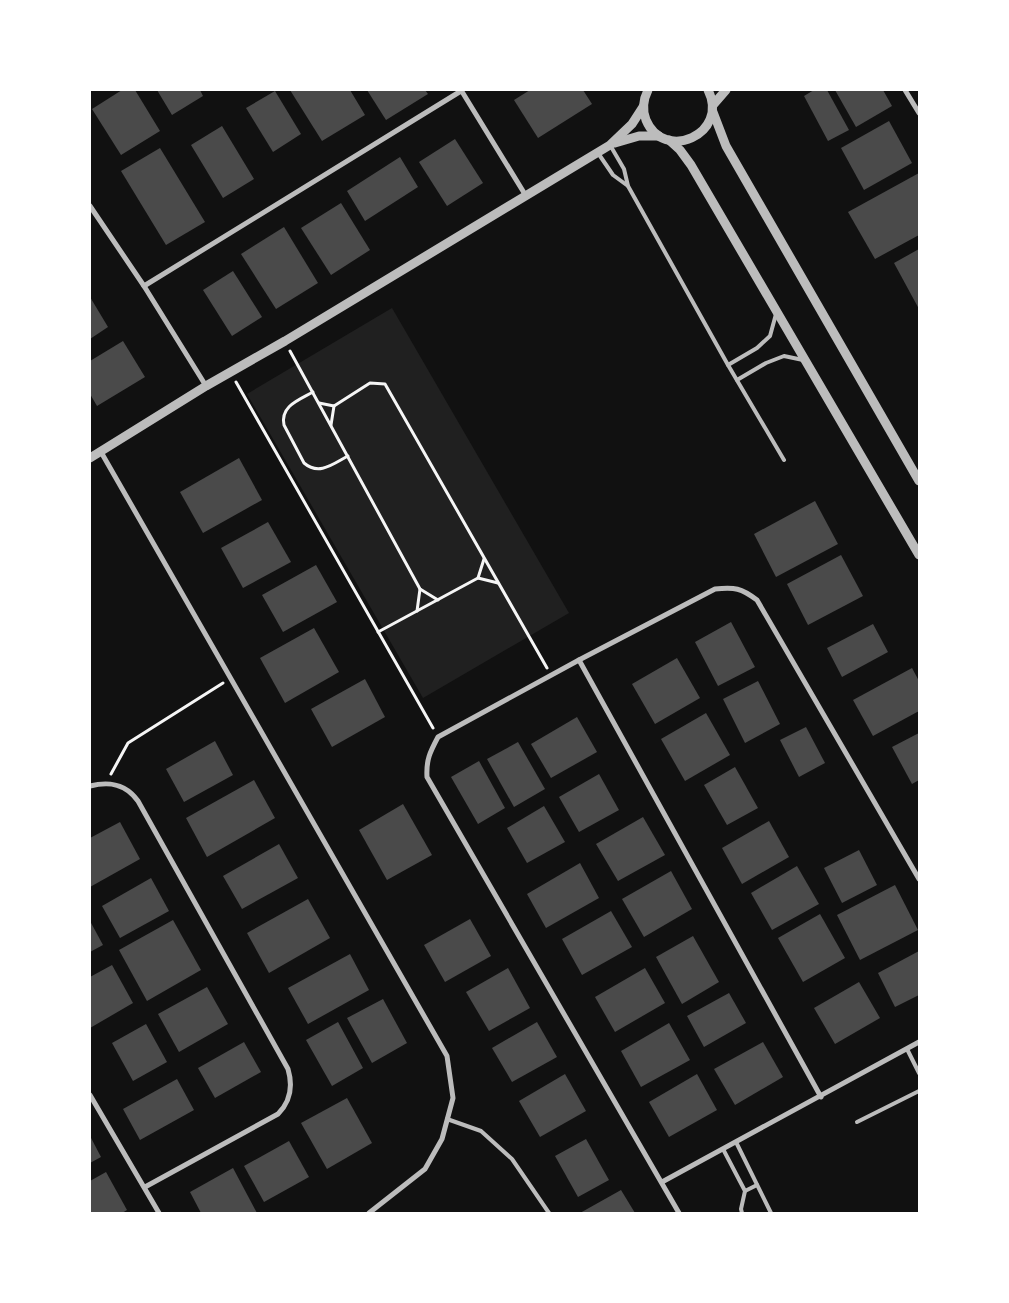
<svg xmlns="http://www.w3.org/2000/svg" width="1009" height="1303" font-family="Roboto,sans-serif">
	<rect width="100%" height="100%" fill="#111"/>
	<polygon fill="#202020" points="392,308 569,613 423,698 247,394"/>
	<g fill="#4a4a4a">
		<polygon points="122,90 135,90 160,131 121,155 92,109"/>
		<polygon points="157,90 200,90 203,96 172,115"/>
		<polygon points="290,90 350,90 365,115 322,141"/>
		<polygon points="367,90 425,90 428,94 386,120"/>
		<polygon points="530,90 583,90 592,104 538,138 514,100"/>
		<polygon points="814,90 827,90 849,130 828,141 804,96"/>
		<polygon points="835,90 883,90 892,106 856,127"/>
		<polygon points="275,91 301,134 273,152 246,108"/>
		<polygon points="889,121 912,163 864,190 841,148"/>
		<polygon points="222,126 254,179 223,198 191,145"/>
		<polygon points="455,139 483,183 447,206 419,162"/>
		<polygon points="160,148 205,222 166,245 121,171"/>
		<polygon points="400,157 418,187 365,221 347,191"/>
		<polygon points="919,173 919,235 875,259 848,212"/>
		<polygon points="341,203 370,250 331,275 301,228"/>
		<polygon points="284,227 318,283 276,309 241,254"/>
		<polygon points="919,249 919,309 894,263"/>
		<polygon points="233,271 262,317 232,336 203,290"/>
		<polygon points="90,297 108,327 90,339"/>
		<polygon points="123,341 145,377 97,406 90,394 90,361"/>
		<polygon points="239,458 262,500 203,533 180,492"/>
		<polygon points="815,501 838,544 776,577 754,534"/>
		<polygon points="268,522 291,562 243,588 221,548"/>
		<polygon points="841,555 863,596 808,625 787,584"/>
		<polygon points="316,565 337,602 283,632 262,595"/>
		<polygon points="731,622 755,667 718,686 695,642"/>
		<polygon points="873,624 888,652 842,677 827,648"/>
		<polygon points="314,628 339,672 285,703 260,658"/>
		<polygon points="677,658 700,698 655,724 632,684"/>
		<polygon points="912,668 919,681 919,711 873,736 853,700"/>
		<polygon points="365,679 385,717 332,747 311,709"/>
		<polygon points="758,681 780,724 745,743 723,699"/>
		<polygon points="706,713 730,755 685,781 661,739"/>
		<polygon points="577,717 597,752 551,778 531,744"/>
		<polygon points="806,727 825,763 799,777 780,740"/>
		<polygon points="919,733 919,780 912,784 892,747"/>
		<polygon points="215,741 233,775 184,802 166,769"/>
		<polygon points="518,742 545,789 514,807 487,759"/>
		<polygon points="479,761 505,808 478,824 451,777"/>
		<polygon points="735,767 758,808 727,825 704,785"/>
		<polygon points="599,774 619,810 579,832 559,797"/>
		<polygon points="254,780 275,818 207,857 186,818"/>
		<polygon points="403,804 432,855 387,880 359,830"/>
		<polygon points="544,806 565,842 527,863 507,828"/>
		<polygon points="643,817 665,855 618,881 596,844"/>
		<polygon points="769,821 789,857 742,884 722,848"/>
		<polygon points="120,822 140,859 90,887 90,838"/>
		<polygon points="279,844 298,878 242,909 223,876"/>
		<polygon points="859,850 877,885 842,903 824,868"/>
		<polygon points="580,863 599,898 546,928 527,894"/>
		<polygon points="797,866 819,904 772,930 751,893"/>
		<polygon points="671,871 692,909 644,937 622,899"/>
		<polygon points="151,878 169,911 120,938 102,906"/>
		<polygon points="895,885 918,930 860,960 837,915"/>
		<polygon points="308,899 330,938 269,973 247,933"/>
		<polygon points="611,911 632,947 582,975 562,939"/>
		<polygon points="820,914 845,958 803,982 778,938"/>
		<polygon points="470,919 491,956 445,982 424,945"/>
		<polygon points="173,920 201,970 147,1001 119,950"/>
		<polygon points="90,921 103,945 90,952"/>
		<polygon points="693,936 719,982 682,1004 656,957"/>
		<polygon points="919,951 919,995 895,1007 878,973"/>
		<polygon points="350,954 369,990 308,1024 288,988"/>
		<polygon points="112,965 133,1003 90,1028 90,977"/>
		<polygon points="508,968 530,1008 489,1031 466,992"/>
		<polygon points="645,968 665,1003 615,1032 595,997"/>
		<polygon points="859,982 880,1018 835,1044 814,1008"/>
		<polygon points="207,987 228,1024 179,1052 158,1014"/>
		<polygon points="729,993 746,1023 704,1047 687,1016"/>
		<polygon points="383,999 407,1043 372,1063 347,1018"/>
		<polygon points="338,1022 363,1068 332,1086 306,1040"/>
		<polygon points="537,1022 557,1057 512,1082 492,1048"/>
		<polygon points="669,1023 690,1060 641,1087 621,1051"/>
		<polygon points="146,1024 167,1062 133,1081 112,1043"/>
		<polygon points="244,1042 261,1072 215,1098 198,1068"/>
		<polygon points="763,1042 783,1077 735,1105 714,1069"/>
		<polygon points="565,1074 586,1111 540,1137 519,1101"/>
		<polygon points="697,1074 717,1110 669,1137 649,1102"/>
		<polygon points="177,1079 194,1110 140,1140 123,1109"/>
		<polygon points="347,1098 372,1143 327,1169 301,1123"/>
		<polygon points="90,1136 101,1157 90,1163"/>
		<polygon points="586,1139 609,1180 578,1197 555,1156"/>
		<polygon points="289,1141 309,1177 264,1202 244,1166"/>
		<polygon points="233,1168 257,1213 201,1213 190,1192"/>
		<polygon points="106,1172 127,1210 122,1213 90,1213 90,1181"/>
		<polygon points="621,1190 635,1213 580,1213"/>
	</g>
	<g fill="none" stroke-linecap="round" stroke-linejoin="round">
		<g stroke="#f5f5f5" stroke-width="3">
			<polyline points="290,351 420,589 438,600"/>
			<polyline points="236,382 433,728"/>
			<path d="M 313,392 C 299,400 280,406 284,425 L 304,463 C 319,476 333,464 348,456"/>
			<polyline points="319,403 334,406 370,383 385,384 547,668"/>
			<polyline points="331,425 334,406"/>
			<polyline points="478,578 498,583"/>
			<polyline points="417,611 420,589"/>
			<polyline points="378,632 478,578 484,559"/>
			<polyline points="111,774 128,743 223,683"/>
		</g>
		<g stroke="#bcbcbc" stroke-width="4">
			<polyline points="610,145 624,169 628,186 728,365 784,460"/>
			<polyline points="598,153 613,175 628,186"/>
			<polyline points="728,365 757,348 770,336 776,314"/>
			<polyline points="737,380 766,363 784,356 803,360"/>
			<polyline points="907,1049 919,1073"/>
			<polyline points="447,1119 481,1131 512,1159 549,1213"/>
			<polyline points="857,1122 919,1091"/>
			<polyline points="736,1142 771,1213"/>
			<polyline points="723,1149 745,1191 741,1209 742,1213"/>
			<polyline points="745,1191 757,1185"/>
		</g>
		<g stroke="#bcbcbc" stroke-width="5">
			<polyline points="461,90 526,196"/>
			<polyline points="905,90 919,113"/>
			<polyline points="90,206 144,286 206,386"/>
			<polyline points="144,286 461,91"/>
			<polyline points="101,452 447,1056 453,1098 442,1139 425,1169 369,1213"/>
			<polyline points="579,660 821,1097"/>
			<path d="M 90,786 C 110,781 126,784 138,801 L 288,1069 C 293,1086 291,1101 278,1114 L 145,1187"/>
			<polyline points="90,1095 159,1213"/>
			<polyline points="662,1182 919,1042"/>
			<path d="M 679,1213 L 427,777 C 426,760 430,752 438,737 L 579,660 L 715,589 C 735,587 741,588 757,600 L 919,879"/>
		</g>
		<g stroke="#bcbcbc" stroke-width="9">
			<path d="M 648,90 C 643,100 642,110 646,120 C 664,163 730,134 708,90"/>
			<polyline points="713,105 726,90"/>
			<polyline points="713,112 726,146 919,481"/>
			<polyline points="669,140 680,150 691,165 919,555"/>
			<polyline points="615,143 639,136 659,136"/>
			<polyline points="90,458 206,386 285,341 610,145 632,124 643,107"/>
		</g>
	</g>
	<rect width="1009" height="1303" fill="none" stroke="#ffffff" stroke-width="182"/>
</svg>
